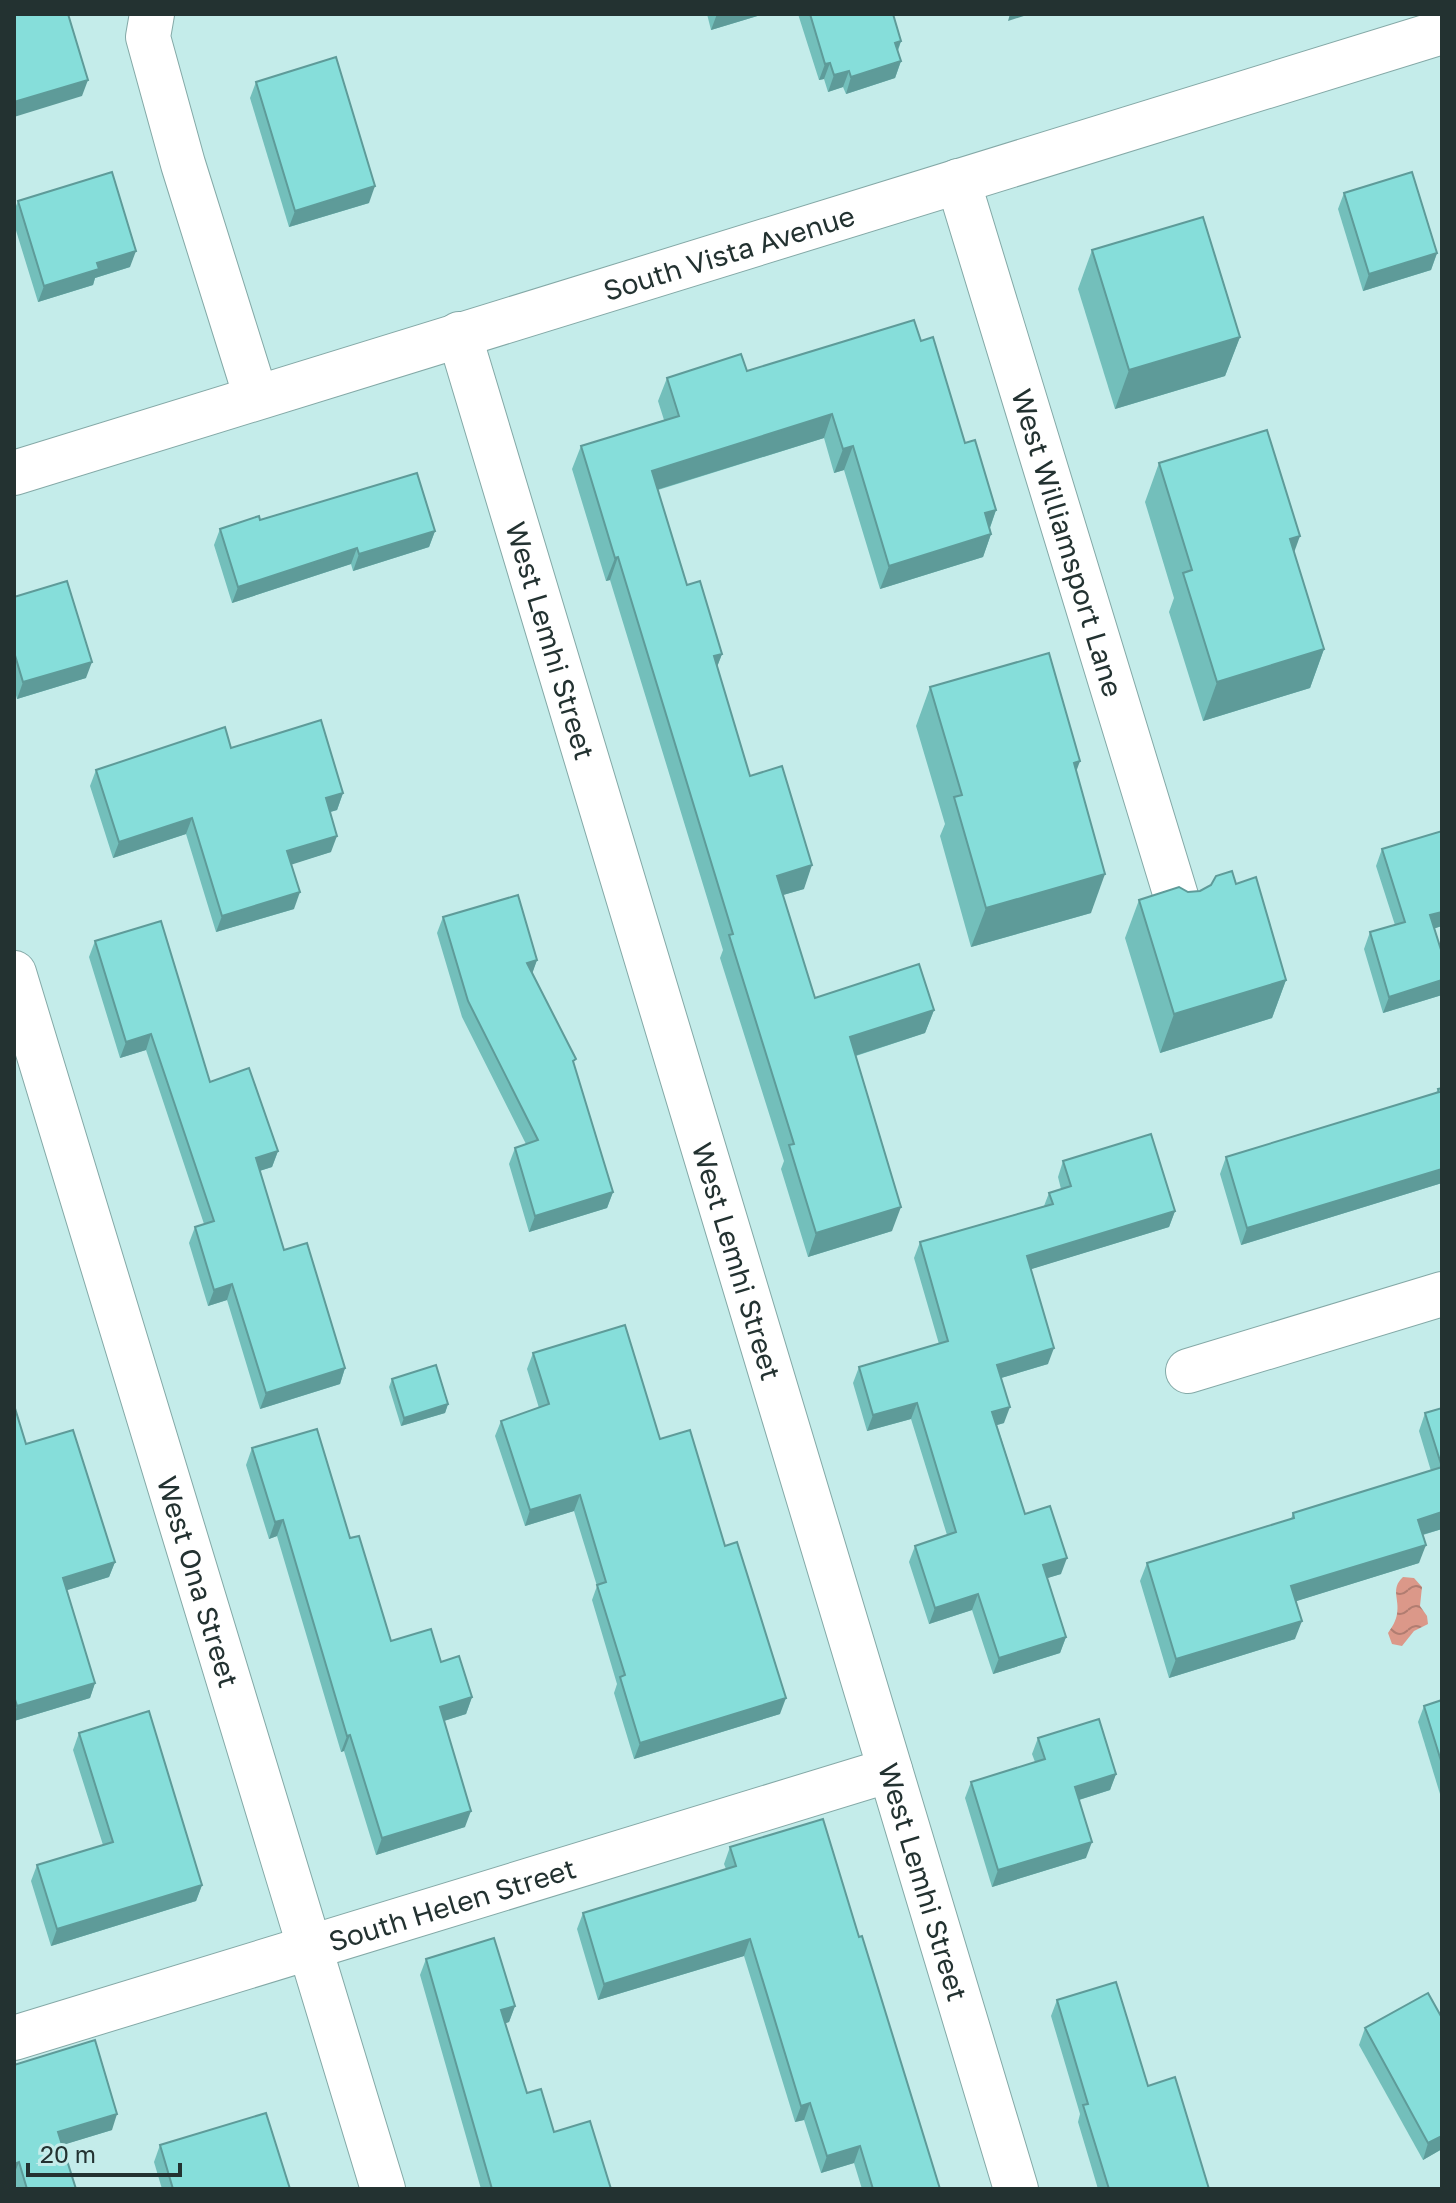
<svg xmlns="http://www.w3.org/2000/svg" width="1456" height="2203" font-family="'Golos Text',sans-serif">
	<defs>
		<pattern id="water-waves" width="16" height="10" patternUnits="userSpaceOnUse" patternTransform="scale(2)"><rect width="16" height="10" fill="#db9889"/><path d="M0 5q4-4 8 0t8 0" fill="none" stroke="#b17d71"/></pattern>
	</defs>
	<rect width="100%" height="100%" fill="#c4ecea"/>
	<path fill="url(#water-waves)" d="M 1403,1577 L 1414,1578 L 1422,1587 L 1420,1606 L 1427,1616 L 1428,1624 L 1414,1631 L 1402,1646 L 1392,1644 L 1388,1633 C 1392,1627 1396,1621 1397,1614 C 1400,1599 1390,1589 1403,1577 Z"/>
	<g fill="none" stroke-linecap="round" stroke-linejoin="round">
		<defs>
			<g id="minor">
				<polyline points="152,14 148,37 183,164 256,397"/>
				<path id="s1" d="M 958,181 L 1179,906"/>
				<path id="s2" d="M 459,334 L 1016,2189"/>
				<path id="s3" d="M 14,973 L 383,2189"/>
				<polyline points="1188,1371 1442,1294"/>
				<path id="s4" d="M 14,2038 L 890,1770"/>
			</g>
			<g id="major">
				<path id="s5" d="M 14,473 L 1442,32"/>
			</g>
		</defs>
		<use href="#minor" stroke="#84a9a7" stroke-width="46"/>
		<use href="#major" stroke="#84a9a7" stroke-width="46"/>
		<use href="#minor" stroke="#fff" stroke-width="44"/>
		<use href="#major" stroke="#fff" stroke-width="44"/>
	</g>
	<g fill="#73bfbb">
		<polygon points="707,14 764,14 711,30"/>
		<polygon points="798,14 893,14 901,41 898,51 901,61 895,78 846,94 843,87 828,92 824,79 819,80"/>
		<polygon points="256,82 369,203 289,227 250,98"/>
		<polygon points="1344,193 1437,253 1431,270 1363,291 1338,209"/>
		<polygon points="18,201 130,267 95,278 93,285 38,302 14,224 14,211"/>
		<polygon points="1092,250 1240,337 1225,376 1115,409 1078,289"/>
		<polygon points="921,341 965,443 996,510 990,528 991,534 983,557 880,589 844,470 834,473 824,438 658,490 687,585 722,654 717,667 750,776 804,889 783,895 815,998 934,1010 925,1033 856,1056 892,1231 808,1257 781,1169 784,1161 720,958 723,950 610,580 606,581 572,469 581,446 664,420 658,401 667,378 747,371"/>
		<polygon points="1159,463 1294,553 1324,649 1310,688 1203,721 1169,612 1174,598 1145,502"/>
		<polygon points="260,520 435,531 429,547 353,571 351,564 232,603 214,545 220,529"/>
		<polygon points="14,597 86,678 17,699 14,688"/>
		<polygon points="930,687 1076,772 1091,913 971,947 940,836 945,824 916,726"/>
		<polygon points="231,748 343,793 337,810 330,812 331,852 291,864 294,909 216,932 186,834 113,858 90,786 96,770"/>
		<polygon points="1382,849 1442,926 1434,928 1442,953 1442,995 1383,1013 1364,949 1370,932 1395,925 1376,866"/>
		<polygon points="1236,884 1286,980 1272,1018 1160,1053 1125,938 1139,900 1188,892 1200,891"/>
		<polygon points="443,917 537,960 532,973 574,1064 613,1192 607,1208 529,1232 509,1164 515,1148 526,1144 462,1017 437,933"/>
		<polygon points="95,941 210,1082 278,1151 272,1167 259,1171 284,1250 345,1368 340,1384 260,1409 227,1300 208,1306 189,1243 195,1227 204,1224 146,1050 120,1058 89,957"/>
		<polygon points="1442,1088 1442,1183 1241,1245 1220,1174 1226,1157 1436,1093 1438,1089"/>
		<polygon points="1063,1161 1175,1211 1169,1227 1031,1269 1048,1364 1001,1378 1004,1423 997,1425 1025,1514 1061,1574 1047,1578 1066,1637 1060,1653 993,1674 972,1610 929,1624 909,1562 915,1546 947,1535 911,1419 867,1431 853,1383 859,1367 939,1344 914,1258 920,1242 1044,1206 1049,1193 1061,1189 1058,1177"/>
		<polygon points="533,1353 660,1439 725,1546 780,1714 634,1759 614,1693 617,1684 592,1600 597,1586 574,1511 525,1526 495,1436 501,1421 539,1408 527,1369"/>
		<polygon points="392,1379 448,1404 445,1413 401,1426 389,1387"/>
		<polygon points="14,1405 26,1444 115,1562 109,1577 67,1590 95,1683 90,1698 14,1721"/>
		<polygon points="1442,1408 1442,1529 1423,1535 1419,1563 1296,1601 1295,1639 1169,1678 1140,1581 1147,1563 1291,1519 1293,1513 1431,1471 1419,1431 1425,1413"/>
		<polygon points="252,1448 350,1538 391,1641 441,1662 472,1697 466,1714 444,1721 465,1827 376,1855 344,1751 341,1752 277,1536 269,1539 246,1465"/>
		<polygon points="1442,1700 1442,1794 1440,1794 1418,1722 1424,1706"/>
		<polygon points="79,1733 202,1885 196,1901 51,1946 31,1881 37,1865 103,1845 73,1750"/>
		<polygon points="1038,1738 1116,1774 1110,1790 1079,1800 1086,1858 992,1887 965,1798 971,1782 1035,1762 1032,1754"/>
		<polygon points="730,1847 859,1937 940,2189 862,2189 854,2163 821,2173 804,2120 795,2122 744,1956 598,2000 577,1929 583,1913 726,1869 724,1864"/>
		<polygon points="426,1959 515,2006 509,2022 505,2023 527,2093 554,2132 611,2189 481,2189 420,1975"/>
		<polygon points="1057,2000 1148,2086 1209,2189 1098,2189 1078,2122 1080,2114 1051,2016"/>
		<polygon points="1365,2028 1442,2149 1423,2160 1359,2045"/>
		<polygon points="14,2065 112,2130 62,2145 76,2189 17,2189 14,2180"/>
		<polygon points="160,2145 290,2189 162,2189 154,2162"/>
	</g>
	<g fill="#5e9b99">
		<polygon points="717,14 764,14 711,30"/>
		<polygon points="1010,14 1030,14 1008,21"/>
		<polygon points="901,41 895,57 895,43"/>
		<polygon points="901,61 895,78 846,94 851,77"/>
		<polygon points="830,63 824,79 819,80 825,64"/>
		<polygon points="849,71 843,87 828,92 834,75"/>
		<polygon points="88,80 82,96 14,117 14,102"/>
		<polygon points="375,186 369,203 289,227 295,211"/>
		<polygon points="136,251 130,267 95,278 93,285 38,302 44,286 97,263"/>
		<polygon points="1437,253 1431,270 1363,291 1369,274"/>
		<polygon points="1240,337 1225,376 1115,409 1129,370"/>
		<polygon points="832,414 824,438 643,494 652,471"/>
		<polygon points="853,446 844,470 834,473 843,449"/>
		<polygon points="996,510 988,533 985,513"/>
		<polygon points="435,531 429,547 353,571 359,554"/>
		<polygon points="991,534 983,557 880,589 889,566"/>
		<polygon points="1300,536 1286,575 1290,539"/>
		<polygon points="357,548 351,564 232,603 238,587"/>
		<polygon points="618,557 610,580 606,581 615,558"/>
		<polygon points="1324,649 1310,688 1203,721 1217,682"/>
		<polygon points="722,654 713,677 714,656"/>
		<polygon points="92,662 86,678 17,699 23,682"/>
		<polygon points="1080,761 1066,800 1074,763"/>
		<polygon points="343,793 337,810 320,815 326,798"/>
		<polygon points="192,818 186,834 113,858 119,842"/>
		<polygon points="337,836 331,852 281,868 287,851"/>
		<polygon points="812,865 804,889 769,899 777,876"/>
		<polygon points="1105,874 1091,913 971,947 986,908"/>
		<polygon points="300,892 294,909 216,932 222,916"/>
		<polygon points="1442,912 1442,926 1424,932 1430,915"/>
		<polygon points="537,960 531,977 527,963"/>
		<polygon points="1286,980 1272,1018 1160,1053 1174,1014"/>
		<polygon points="1442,980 1442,995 1383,1013 1389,997"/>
		<polygon points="934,1010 925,1033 842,1060 850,1037"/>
		<polygon points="151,1034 146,1050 120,1058 126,1042"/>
		<polygon points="278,1151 272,1167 250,1174 256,1158"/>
		<polygon points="1442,1169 1442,1183 1241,1245 1247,1228"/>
		<polygon points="613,1192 607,1208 529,1232 535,1216"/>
		<polygon points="901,1207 892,1231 808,1257 816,1233"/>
		<polygon points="1175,1211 1169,1227 1022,1272 1027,1256"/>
		<polygon points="232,1284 227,1300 208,1306 214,1290"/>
		<polygon points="1054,1348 1048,1364 991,1381 997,1365"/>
		<polygon points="345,1368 340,1384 260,1409 266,1393"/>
		<polygon points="917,1403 911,1419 867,1431 873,1415"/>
		<polygon points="448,1404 445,1413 401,1426 404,1418"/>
		<polygon points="1010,1407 1004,1423 987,1428 992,1412"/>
		<polygon points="580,1495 574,1511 525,1526 530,1510"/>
		<polygon points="1442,1512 1442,1529 1411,1538 1418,1520"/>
		<polygon points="283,1520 277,1536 269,1539 275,1522"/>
		<polygon points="1426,1545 1419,1563 1284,1605 1291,1586"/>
		<polygon points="1067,1558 1061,1574 1038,1581 1043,1565"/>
		<polygon points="115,1562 109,1577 58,1593 63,1578"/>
		<polygon points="978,1594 972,1610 929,1624 935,1608"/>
		<polygon points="1302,1621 1295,1639 1169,1678 1176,1659"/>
		<polygon points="1066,1637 1060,1653 993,1674 999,1658"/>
		<polygon points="95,1683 90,1698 14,1721 14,1715 17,1706"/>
		<polygon points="472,1697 466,1714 434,1724 440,1707"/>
		<polygon points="786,1698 780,1714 634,1759 640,1743"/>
		<polygon points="350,1735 344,1751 341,1752 347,1736"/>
		<polygon points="1116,1774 1110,1790 1069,1803 1075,1787"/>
		<polygon points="471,1811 465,1827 376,1855 382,1838"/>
		<polygon points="1092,1842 1086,1858 992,1887 998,1870"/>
		<polygon points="202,1885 196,1901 51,1946 57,1929"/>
		<polygon points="750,1939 744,1956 598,2000 604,1984"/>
		<polygon points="515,2006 509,2022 495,2027 501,2010"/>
		<polygon points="810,2103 804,2120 795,2122 801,2106"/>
		<polygon points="117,2114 112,2130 53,2148 58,2132"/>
		<polygon points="1442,2136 1442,2149 1423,2160 1428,2143"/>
		<polygon points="860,2146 854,2163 821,2173 827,2156"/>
		<polygon points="19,2162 14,2175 14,2164"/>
	</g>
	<g fill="#86deda" stroke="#5e9b99" stroke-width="2">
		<polygon points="14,14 68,14 88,80 14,102"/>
		<polygon points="810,14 893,14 901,41 895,43 901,61 851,77 849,71 834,75 830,63 825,64"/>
		<polygon points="336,57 375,186 295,211 256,82"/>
		<polygon points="112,172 136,251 97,263 99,269 44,286 18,201"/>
		<polygon points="1412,172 1437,253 1369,274 1344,193"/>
		<polygon points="1203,217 1240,337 1129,370 1092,250"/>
		<polygon points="914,320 921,341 933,337 965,443 975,440 996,510 985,513 991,534 889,566 853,446 843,449 832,414 652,471 687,585 700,581 722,654 714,656 750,776 782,766 812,865 777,876 815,998 919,964 934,1010 850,1037 901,1207 816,1233 789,1145 794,1144 729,935 733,934 618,557 615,558 581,446 679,416 667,378 741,354 747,371"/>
		<polygon points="1267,430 1300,536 1290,539 1324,649 1217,682 1183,573 1192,570 1159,463"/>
		<polygon points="417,473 435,531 359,554 357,548 238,587 220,529 259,516 260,520"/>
		<polygon points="67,581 92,662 23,682 14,652 14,597"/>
		<polygon points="1049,653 1080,761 1074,763 1105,874 986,908 954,797 962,795 930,687"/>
		<polygon points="321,720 343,793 326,798 337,836 287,851 300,892 222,916 192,818 119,842 96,770 225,727 231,748"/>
		<polygon points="1442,831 1442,912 1430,915 1442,953 1442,980 1389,997 1370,932 1405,922 1382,849"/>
		<polygon points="1232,871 1236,884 1256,877 1286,980 1174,1014 1139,900 1179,887 1188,892 1200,891 1211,885 1216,876"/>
		<polygon points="518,895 537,960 527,963 576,1059 573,1061 613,1192 535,1216 515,1148 538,1140 468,1001 443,917"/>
		<polygon points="161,921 210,1082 249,1068 278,1151 256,1158 284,1250 307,1243 345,1368 266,1393 232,1284 214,1290 195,1227 214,1221 151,1034 126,1042 95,941"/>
		<polygon points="1442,1088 1442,1169 1247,1228 1226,1157 1439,1092 1438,1089"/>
		<polygon points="1151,1134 1175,1211 1027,1256 1054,1348 997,1365 1010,1407 992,1412 1025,1514 1050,1506 1067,1558 1043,1565 1066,1637 999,1658 978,1594 935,1608 915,1546 956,1532 917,1403 873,1415 859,1367 948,1341 920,1242 1053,1204 1049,1193 1071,1186 1063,1161"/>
		<polygon points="625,1325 660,1439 690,1430 725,1546 737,1542 786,1698 640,1743 620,1677 625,1675 597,1585 606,1582 580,1495 530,1510 501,1421 549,1404 533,1353"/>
		<polygon points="436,1365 448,1404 404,1418 392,1379"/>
		<polygon points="14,1405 26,1444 73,1430 115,1562 63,1578 95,1683 17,1706 14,1696"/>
		<polygon points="1442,1408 1442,1512 1418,1520 1426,1545 1291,1586 1302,1621 1176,1659 1147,1563 1294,1518 1293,1513 1442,1467 1425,1413"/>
		<polygon points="317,1429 350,1538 359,1536 391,1641 431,1629 441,1662 459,1656 472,1697 440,1707 471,1811 382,1838 350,1735 347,1736 283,1520 275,1522 252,1448"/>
		<polygon points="1442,1700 1442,1764 1424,1706"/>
		<polygon points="149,1711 202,1885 57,1929 37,1865 113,1842 79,1733"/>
		<polygon points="1099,1719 1116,1774 1075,1787 1092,1842 998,1870 971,1782 1045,1759 1038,1738"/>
		<polygon points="823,1819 859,1937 862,1936 940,2189 873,2189 860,2146 827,2156 810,2103 801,2106 750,1939 604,1984 583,1913 736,1866 730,1847"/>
		<polygon points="494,1938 515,2006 501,2010 527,2093 541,2089 554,2132 590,2121 611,2189 492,2189 426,1959"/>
		<polygon points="1116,1982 1148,2086 1175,2077 1209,2189 1109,2189 1083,2105 1088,2104 1057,2000"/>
		<polygon points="1428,1993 1442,2018 1442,2136 1428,2143 1365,2028"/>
		<polygon points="95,2040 117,2114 58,2132 76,2189 27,2189 19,2162 14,2164 14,2065"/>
		<polygon points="266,2113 290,2189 173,2189 160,2145"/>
	</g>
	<g text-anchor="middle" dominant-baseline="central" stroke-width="8" stroke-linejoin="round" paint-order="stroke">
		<g font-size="28" fill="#233231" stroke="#c4ecea">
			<text stroke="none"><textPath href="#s5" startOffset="748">South Vista Avenue</textPath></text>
			<text stroke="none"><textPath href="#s1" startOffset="378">West Williamsport Lane</textPath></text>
			<text stroke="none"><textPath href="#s2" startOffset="320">West Lemhi Street</textPath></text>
			<text stroke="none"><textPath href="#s2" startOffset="968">West Lemhi Street</textPath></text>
			<text stroke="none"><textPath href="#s3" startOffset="636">West Ona Street</textPath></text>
			<text stroke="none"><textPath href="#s2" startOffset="1616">West Lemhi Street</textPath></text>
			<text stroke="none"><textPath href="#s4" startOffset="458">South Helen Street</textPath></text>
		</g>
	</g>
	<rect width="1456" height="2203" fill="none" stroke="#233231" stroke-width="32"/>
	<path d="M28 2163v12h152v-12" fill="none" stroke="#233231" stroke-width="4"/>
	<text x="40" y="2163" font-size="24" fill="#233231" stroke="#c4ecea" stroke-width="6" paint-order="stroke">20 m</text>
</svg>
